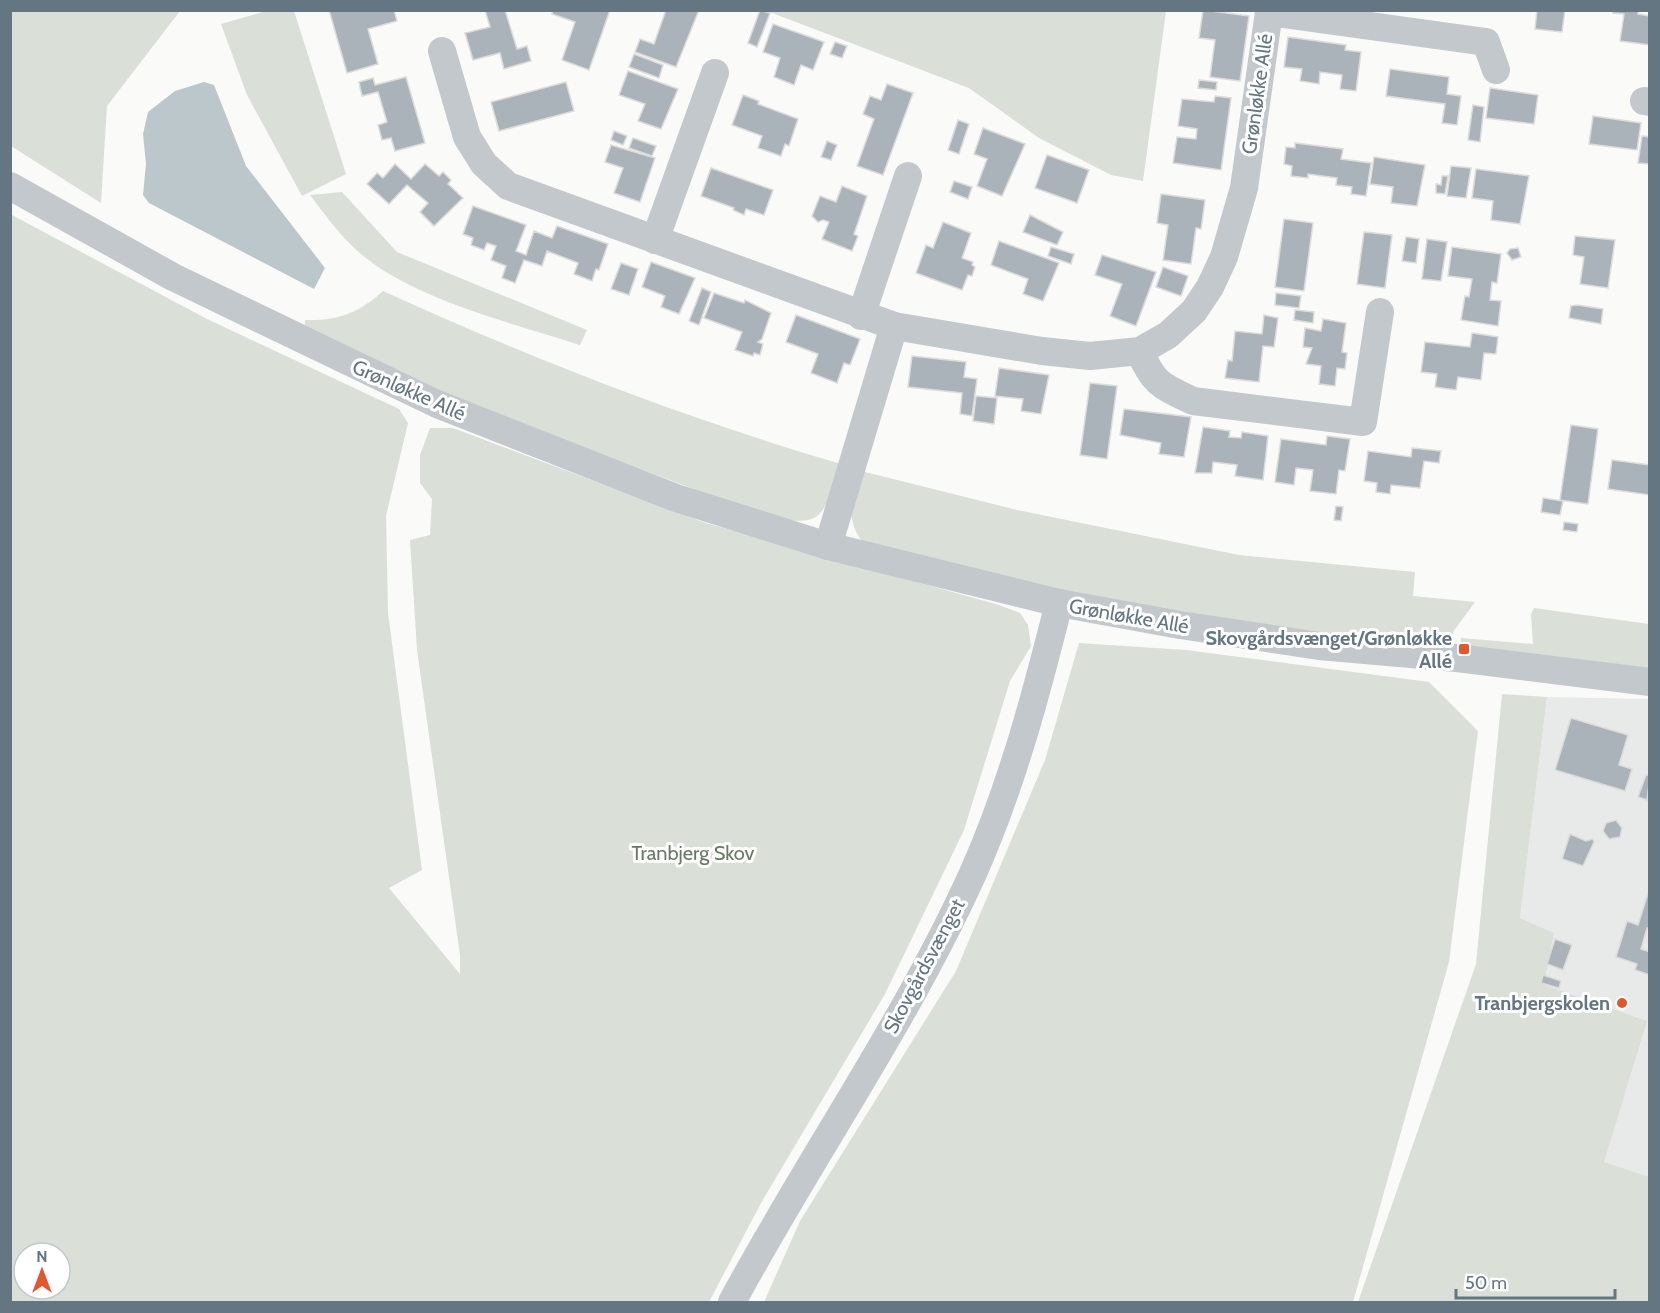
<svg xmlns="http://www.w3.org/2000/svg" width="1660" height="1313" font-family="Cabin,sans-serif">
	<rect width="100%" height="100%" fill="#fafaf8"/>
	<polygon fill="#e8e9e9" points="1547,697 1649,699 1649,1302 1417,1302 1544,985 1554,933 1520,918"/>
	<g fill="#dadfd7" fill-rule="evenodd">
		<polygon points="270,10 294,11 346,174 302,196 247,95 221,24"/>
		<polygon points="10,11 180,11 107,106 101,203 11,146"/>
		<polygon points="767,11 1166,11 1143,181 1111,175 1039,138 969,88"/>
		<path d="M 342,192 L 397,252 L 587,330 L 580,345 C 513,323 415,300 361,254 C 341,237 326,216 310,195 Z"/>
		<path d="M 10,214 L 207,319 L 399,409 L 408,423 L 386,516 L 388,613 L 422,870 L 389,888 L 460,974 L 460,955 L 417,650 L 410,540 L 430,535 L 432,499 L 420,483 L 420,455 L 430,428 L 453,428 L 706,523 L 999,605 L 1020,613 L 1028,625 L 1031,646 L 1010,681 L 964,830 L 885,994 L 761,1203 L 709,1302 L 11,1302 ZM 24,1253 L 60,1253 L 60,1289 L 24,1289 Z"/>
		<path d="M 383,291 C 532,359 684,418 841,464 C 821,522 823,529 760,514 L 468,404 L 305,325 L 305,320 C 338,321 359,313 383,291 Z"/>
		<path d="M 861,471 L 1017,510 L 1239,555 L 1415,572 L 1413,596 L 1475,602 L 1453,632 L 1453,650 L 1268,628 L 1055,590 L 863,542 C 843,518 854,499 861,471 Z"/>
		<polygon points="1534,608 1649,624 1649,673 1460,647 1461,638 1533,644 1531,614"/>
		<polygon points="1079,643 1186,650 1429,682 1478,731 1449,962 1353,1302 764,1302 800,1221 956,971 1045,760"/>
		<polygon points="1502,694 1547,697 1520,918 1554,933 1544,985 1647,1021 1604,1162 1649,1177 1649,1302 1358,1302 1476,964"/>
	</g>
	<polygon fill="#bbc7cb" points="204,82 214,85 246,166 325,268 314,289 149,203 143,195 146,164 143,134 148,112 175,91"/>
	<g fill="#aab3b9" stroke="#dcdcda" stroke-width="1.5">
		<polygon points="329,10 394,10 397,21 368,29 378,64 347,73"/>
		<polygon points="485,10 505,10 517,49 527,46 531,61 504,69 500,53 473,60 465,33 490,27"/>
		<polygon points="553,10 610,10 589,70 562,60 575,22 552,14"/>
		<polygon points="666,10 699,10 676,67 635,52 640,39 654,44"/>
		<polygon points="760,10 770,13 757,47 748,43"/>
		<polygon points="1203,10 1249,16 1240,81 1210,77 1215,40 1199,38"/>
		<polygon points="1537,10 1565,10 1562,32 1535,29"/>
		<polygon points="1613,10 1638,10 1638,14 1650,16 1650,45 1620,41 1624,14 1613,13"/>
		<polygon points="773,24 824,42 813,70 801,65 794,85 774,77 780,58 763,52"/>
		<polygon points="1288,37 1346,45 1345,50 1361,52 1356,91 1340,89 1342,75 1320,72 1319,84 1300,81 1302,69 1284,67"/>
		<polygon points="835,42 847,46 842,58 830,54"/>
		<polygon points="634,54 663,65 659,78 629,67"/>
		<polygon points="1390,69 1449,77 1447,94 1461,96 1457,125 1442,123 1445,104 1386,96"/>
		<polygon points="628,71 678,89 661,129 638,121 645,104 619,95"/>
		<polygon points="406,77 425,143 395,151 391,138 382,140 378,125 387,122 378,92 362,96 359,82 373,78 375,85"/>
		<polygon points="1199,80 1217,82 1216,90 1198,88"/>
		<polygon points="566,82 574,111 499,131 491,102"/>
		<polygon points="887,84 913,93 883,175 857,166 874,119 863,114 870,96 881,100"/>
		<polygon points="1490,88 1538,95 1534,124 1486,118"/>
		<polygon points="743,95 759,101 758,104 798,119 789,146 785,144 781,156 758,148 762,136 732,125"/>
		<polygon points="1215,96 1231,98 1221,170 1173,163 1177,137 1196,139 1197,129 1178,126 1182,99 1214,102"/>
		<polygon points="1473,105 1484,107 1480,142 1468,140"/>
		<polygon points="1593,116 1641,123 1637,150 1589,144"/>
		<polygon points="958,120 969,124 959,154 948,150"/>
		<polygon points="983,128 1025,144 1002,196 977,186 987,159 974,154"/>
		<polygon points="614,131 627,136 623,145 611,140"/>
		<polygon points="1642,136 1650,137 1650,164 1638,163"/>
		<polygon points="633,138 656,146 652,156 629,148"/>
		<polygon points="827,141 837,145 831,160 821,157"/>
		<polygon points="1295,143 1343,149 1341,159 1371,163 1366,196 1351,194 1352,187 1336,185 1337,178 1308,174 1308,178 1291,176 1292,166 1284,164 1286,147 1295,148"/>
		<polygon points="611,145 655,158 640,202 614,193 623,168 605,162"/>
		<polygon points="1047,155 1089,170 1077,203 1035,188"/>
		<polygon points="1374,157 1425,165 1417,206 1391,203 1393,187 1370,184"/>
		<polygon points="395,164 411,179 425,164 439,176 443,172 451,180 448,184 463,198 434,226 420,212 428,203 407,185 389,204 367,184 377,173 383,178"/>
		<polygon points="1451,166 1471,168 1466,198 1447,196"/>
		<polygon points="711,168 773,190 764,215 746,209 744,215 733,210 734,208 701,196"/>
		<polygon points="1476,169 1529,176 1520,224 1491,220 1493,201 1472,198"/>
		<polygon points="1442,176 1448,176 1445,194 1436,193 1436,184 1441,185"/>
		<polygon points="954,181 972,187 968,199 950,192"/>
		<polygon points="842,186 867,196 854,234 858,236 852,251 822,239 829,222 823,220 818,222 812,216 820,196 836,202"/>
		<polygon points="1161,194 1205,200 1201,229 1196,228 1191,264 1163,260 1168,225 1157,223"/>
		<polygon points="473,206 526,225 516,251 526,255 534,231 552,238 557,226 608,244 599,270 596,269 592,281 574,274 578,263 547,251 542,266 524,260 515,283 502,278 506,266 491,260 496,246 487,243 484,250 471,245 473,238 463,234"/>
		<polygon points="1030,215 1063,232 1057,245 1023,232"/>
		<polygon points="1284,219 1313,223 1304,291 1275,287"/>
		<polygon points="943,222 971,233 962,258 973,262 972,265 975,267 972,276 968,275 962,290 916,273 926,245 933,248"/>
		<polygon points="1364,232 1392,235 1385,288 1357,284"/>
		<polygon points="1575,236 1615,240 1608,288 1580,284 1584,257 1573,255"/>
		<polygon points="1406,237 1419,239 1416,263 1402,261"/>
		<polygon points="1427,239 1447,242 1441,281 1422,279"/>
		<polygon points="999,241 1059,263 1043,301 1023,294 1028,279 991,265"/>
		<polygon points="1051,247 1074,254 1071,264 1048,256"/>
		<polygon points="1452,247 1501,254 1497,283 1492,282 1490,300 1501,301 1498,326 1461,320 1465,296 1469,297 1472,279 1448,276"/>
		<polygon points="1518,248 1521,257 1512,260 1507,253 1510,249"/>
		<polygon points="1102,255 1156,272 1136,326 1110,316 1122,284 1095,275"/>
		<polygon points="651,262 695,278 679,314 661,307 665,296 642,287"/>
		<polygon points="621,263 638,269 629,295 611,289"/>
		<polygon points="1163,267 1188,276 1181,296 1156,287"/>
		<polygon points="702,288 711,292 699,325 689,321"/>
		<polygon points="714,293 744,303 745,300 771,313 762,339 758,342 763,344 760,355 754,353 753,356 735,350 742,332 704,318"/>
		<polygon points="1276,293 1301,296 1299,308 1275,305"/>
		<polygon points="1577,305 1603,309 1601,324 1569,318 1571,306"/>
		<polygon points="1295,310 1314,312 1313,323 1294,320"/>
		<polygon points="796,315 860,339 850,365 844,363 837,383 811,373 818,354 786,342"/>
		<polygon points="1264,315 1278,318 1274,347 1263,346 1259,382 1225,378 1228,360 1232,361 1235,331 1262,334"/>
		<polygon points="1323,319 1346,323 1342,352 1347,353 1345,369 1337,368 1335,386 1319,384 1321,366 1306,364 1312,348 1303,347 1305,328 1321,331"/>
		<polygon points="1472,333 1498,337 1496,354 1484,353 1481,380 1458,377 1456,390 1435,387 1437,374 1421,372 1425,342 1470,347"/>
		<polygon points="912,356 966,362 964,377 977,379 972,416 960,414 962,393 908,387"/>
		<polygon points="999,368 1049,375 1041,414 1021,411 1023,399 995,396"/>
		<polygon points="1090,383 1117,386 1107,459 1080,455"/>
		<polygon points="976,396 997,398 994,424 973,421"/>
		<polygon points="1124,409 1191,417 1184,457 1159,454 1161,443 1120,435"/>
		<polygon points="1571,425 1598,429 1588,504 1560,500"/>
		<polygon points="1203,427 1230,431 1229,437 1241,438 1242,432 1268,436 1263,480 1235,476 1237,465 1213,462 1212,473 1195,473"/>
		<polygon points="1327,436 1350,439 1345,471 1339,470 1336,494 1310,491 1313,470 1296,468 1294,485 1275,482 1281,439 1326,445"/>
		<polygon points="1412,448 1441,451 1439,463 1424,461 1420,488 1391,485 1390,494 1376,492 1377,483 1364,481 1368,451 1411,457"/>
		<polygon points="1612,460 1650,465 1650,495 1608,489"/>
		<polygon points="1543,498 1563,501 1560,515 1541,512"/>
		<polygon points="1336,506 1343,507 1341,521 1334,520"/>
		<polygon points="1564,522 1578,524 1577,532 1563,530"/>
		<polygon points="1571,718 1628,735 1619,765 1632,769 1625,791 1555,770"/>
		<polygon points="1646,775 1650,776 1647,800 1638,797"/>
		<polygon points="1616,820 1622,828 1620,837 1609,839 1603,831 1606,823"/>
		<polygon points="1570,834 1586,841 1593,839 1594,842 1583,866 1562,859"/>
		<polygon points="1650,887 1650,929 1647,928 1641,949 1650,952 1650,975 1635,970 1637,964 1616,957 1627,921 1638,925"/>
		<polygon points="1555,939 1572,945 1563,970 1547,964"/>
		<polygon points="1543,975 1561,981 1559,988 1541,983"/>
	</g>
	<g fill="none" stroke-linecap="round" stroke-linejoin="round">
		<g stroke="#c3c8cc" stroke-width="28">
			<polyline points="442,51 467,137 484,164 508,186 894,326 1042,351 1090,356 1140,351 1168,335 1194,311 1210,287 1224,257 1244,188 1269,12 1486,42 1496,70"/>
			<polyline points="1644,101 1650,102"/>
			<polyline points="10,186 173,277 437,404 676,498 828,546 1059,603 1180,625 1319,646 1457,658 1650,682"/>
			<polyline points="655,240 715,73"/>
			<polyline points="861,316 908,176"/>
			<path d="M 1140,351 C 1153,384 1162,386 1193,401 L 1363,422 L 1380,312"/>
			<polyline points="828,546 894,326"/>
			<path d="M 732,1302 C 810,1157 906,1022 974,871 C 1012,785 1036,695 1059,603"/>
		</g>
	</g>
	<g fill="#e4572e" stroke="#fff" stroke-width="2">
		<rect x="1458" y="643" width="12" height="12" rx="3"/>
		<circle cx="1622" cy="1003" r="6"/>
	</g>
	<g text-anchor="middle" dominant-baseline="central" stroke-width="6" stroke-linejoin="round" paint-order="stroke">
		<g font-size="20" fill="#657683" stroke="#fff">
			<text transform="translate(1257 94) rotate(-82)">Grønløkke Allé</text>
			<text transform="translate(409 390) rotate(24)">Grønløkke Allé</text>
			<text transform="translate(1129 616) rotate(10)">Grønløkke Allé</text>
			<text transform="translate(924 966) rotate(-62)">Skovgårdsvænget</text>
		</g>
		<g font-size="20" font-weight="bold" fill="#657683" stroke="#fff" text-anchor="end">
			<text x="1452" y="638">Skovgårdsvænget/Grønløkke<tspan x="1452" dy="23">Allé</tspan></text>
			<text x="1610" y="1003">Tranbjergskolen</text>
		</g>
		<g font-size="20" fill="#687a64" stroke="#fff">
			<text x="693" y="853">Tranbjerg Skov</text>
		</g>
	</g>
	<rect width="1660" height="1313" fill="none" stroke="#657683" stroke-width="24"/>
	<g transform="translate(42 1271)"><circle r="28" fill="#ffffff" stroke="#c1c8cd" stroke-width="1.5"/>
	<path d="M0-4.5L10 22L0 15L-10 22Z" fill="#e4572e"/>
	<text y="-9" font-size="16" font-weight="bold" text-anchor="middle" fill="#657683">N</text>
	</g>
	<path d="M1456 1289v9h159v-9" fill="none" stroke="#657683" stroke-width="3"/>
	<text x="1465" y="1289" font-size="18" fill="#657683" stroke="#ffffff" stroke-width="4.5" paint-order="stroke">50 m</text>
</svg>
